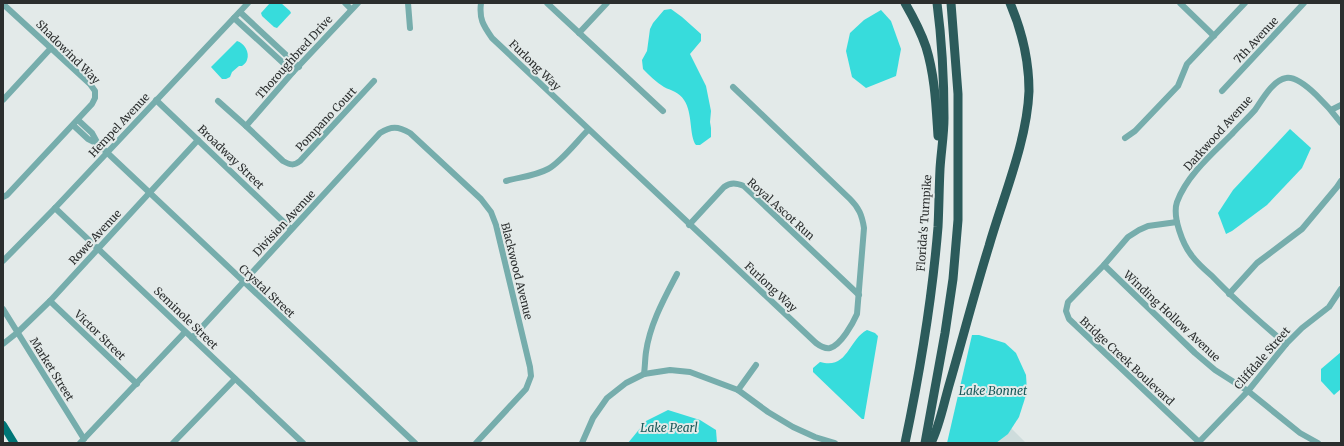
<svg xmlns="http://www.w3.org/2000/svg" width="1344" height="446" font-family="Merriweather,serif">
	<rect width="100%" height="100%" fill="#e3eae9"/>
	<polygon fill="#cedcdc" points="1007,424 1026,443 986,443"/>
	<g fill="#37dcdc">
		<polygon points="270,3 281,3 290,11 291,13 277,28 274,27 262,16 261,13"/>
		<path d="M 671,9 L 682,17 L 701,34 L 701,41 L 690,54 L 706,86 L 711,111 L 710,122 L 711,128 L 711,137 L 700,145 L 696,145 C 689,136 693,113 684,100 C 679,92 672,91 664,87 C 656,82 649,75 643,69 L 642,60 L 647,51 L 650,29 L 653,23 L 664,10 Z"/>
		<polygon points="881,10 891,21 901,49 896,76 866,88 852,77 846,51 850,33 864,20"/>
		<path d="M 237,41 C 244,43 250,52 247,60 C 246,63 244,64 242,66 L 239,66 L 232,72 L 230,77 L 226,79 L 222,79 L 211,67 Z"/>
		<polygon points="1290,129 1311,148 1302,168 1267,205 1232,231 1226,234 1218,213 1233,190"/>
		<path d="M 867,330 L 875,333 L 878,336 L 864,419 L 862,419 L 813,372 L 813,368 L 820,362 C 848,370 848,340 867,330 Z"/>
		<polygon points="972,335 979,335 1005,343 1016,353 1026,375 1027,392 1019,417 1008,434 996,443 947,443"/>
		<polygon points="1341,352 1341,389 1334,395 1321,381 1321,369"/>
		<polygon points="668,410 700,420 716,430 717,443 628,443 646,421"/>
	</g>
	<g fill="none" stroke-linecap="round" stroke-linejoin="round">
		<g stroke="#76adac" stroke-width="6">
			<polyline points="345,3 351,9"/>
			<polyline points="408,3 410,28"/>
			<path d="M 481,3 C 479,19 483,25 492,38 L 816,343 C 820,346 825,349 830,348 C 841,345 853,323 857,314 L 864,228 C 862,215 859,208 850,199 L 733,87"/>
			<polyline points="547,3 663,111"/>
			<polyline points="1180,3 1214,36"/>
			<polyline points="3,4 90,84 95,91 95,98 92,104 7,195 3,197"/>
			<polyline points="240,12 299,67"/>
			<polyline points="234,18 293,72"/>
			<polyline points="579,33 607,3"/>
			<polyline points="1222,91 1304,3"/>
			<polyline points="3,100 51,48"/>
			<polyline points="156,100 291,229"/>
			<path d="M 218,101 L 246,126 L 283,161 C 290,165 294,166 300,161 L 374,81"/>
			<polyline points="1331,110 1341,105"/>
			<polyline points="78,120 92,133 98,144"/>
			<polyline points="73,125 88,139 98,144 415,443"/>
			<polyline points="246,126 293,72 358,3"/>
			<polyline points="1125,138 1135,131 1178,86 1187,64 1245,3"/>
			<path d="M 506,181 C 520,177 535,176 548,169 C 561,162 577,141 588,130"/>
			<polyline points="55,208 303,443"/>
			<polyline points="1177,222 1148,226 1139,230 1128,237 1104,265 1068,302 1066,311 1069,319 1200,443"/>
			<path d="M 689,225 L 724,187 C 731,182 736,183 744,186 L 859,295"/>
			<polyline points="3,261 55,208 248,3"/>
			<polyline points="1104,265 1195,353 1215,370 1248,391 1300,433 1318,443"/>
			<polyline points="1229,294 1257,263 1302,229 1337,187 1341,181"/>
			<polyline points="50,301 137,384"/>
			<polyline points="3,309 84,439"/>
			<path d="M 192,338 L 380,133 C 391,126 398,126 410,133 L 481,199 L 491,212 L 496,225 L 530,367 L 531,376 L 526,389 L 476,443"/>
			<polyline points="3,344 18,332 50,301 198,140"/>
			<path d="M 1286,344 C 1260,322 1235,300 1212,276 C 1205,270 1198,264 1192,256 C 1183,245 1172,217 1177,202 C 1187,175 1212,154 1232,134 C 1239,126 1248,118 1255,110 C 1262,100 1273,80 1286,78 C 1302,75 1332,111 1341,123"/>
			<path d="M 644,374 C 645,367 645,359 646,352 C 650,324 664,299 677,274"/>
			<polyline points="738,390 756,365"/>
			<polyline points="1199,442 1248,391 1286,344 1302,328 1329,307 1341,289"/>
			<polyline points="80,443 185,332"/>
			<polyline points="173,443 235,379"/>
			<polyline points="582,443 593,418 607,398 626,383 644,374 670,370 690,372 738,390 768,412 793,427 815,437 835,443"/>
		</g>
		<polyline stroke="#007676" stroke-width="8" points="3,425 14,443"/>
		<g stroke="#2c5b5b" stroke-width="9">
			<path d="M 905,3 C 913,17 921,32 926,47 C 935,76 936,106 938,136"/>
			<path d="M 905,443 C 920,372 932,300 938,227 C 939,208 939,189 940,169 C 941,152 944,135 944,118 C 944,80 942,41 937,3"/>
			<polyline points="925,443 945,333 953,279 958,220 958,94 951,3"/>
			<path d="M 931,443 C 940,425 944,402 950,382 C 963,337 975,291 989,246 C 1003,197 1027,142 1029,91 C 1029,60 1022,31 1010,3"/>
		</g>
	</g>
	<g text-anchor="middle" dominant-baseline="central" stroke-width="4" stroke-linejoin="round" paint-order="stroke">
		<g font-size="11" fill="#2b2e2e" stroke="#e3eae9">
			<text transform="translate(1256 40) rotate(-47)">7th Avenue</text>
			<text transform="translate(68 52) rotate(45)">Shadowind Way</text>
			<text transform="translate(294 57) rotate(-48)">Thoroughbred Drive</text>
			<text transform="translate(535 65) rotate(44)">Furlong Way</text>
			<text transform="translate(326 119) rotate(-47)">Pompano Court</text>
			<text transform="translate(119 125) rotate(-47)">Hempel Avenue</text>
			<text transform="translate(1218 133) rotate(-48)">Darkwood Avenue</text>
			<text transform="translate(231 157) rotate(44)">Broadway Street</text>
			<text transform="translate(781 209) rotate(42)">Royal Ascot Run</text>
			<text transform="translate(284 223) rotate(-47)">Division Avenue</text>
			<text transform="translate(924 223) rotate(-86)">Florida's Turnpike</text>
			<text transform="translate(95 237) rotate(-47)">Rowe Avenue</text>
			<text transform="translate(517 271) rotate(76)">Blackwood Avenue</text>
			<text transform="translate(771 287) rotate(43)">Furlong Way</text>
			<text transform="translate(267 291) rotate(43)">Crystal Street</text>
			<text transform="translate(1172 316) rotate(43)">Winding Hollow Avenue</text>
			<text transform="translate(186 318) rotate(44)">Seminole Street</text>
			<text transform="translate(100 335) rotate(44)">Victor Street</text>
			<text transform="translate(1262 358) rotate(-49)">Cliffdale Street</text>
			<text transform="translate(1127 361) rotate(43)">Bridge Creek Boulevard</text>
			<text transform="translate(52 369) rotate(58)">Market Street</text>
		</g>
		<g font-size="12" font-style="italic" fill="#175858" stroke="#e3eae9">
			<text x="993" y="390">Lake Bonnet</text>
			<text x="669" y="427">Lake Pearl</text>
		</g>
	</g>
	<rect width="1344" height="446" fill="none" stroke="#2b2e2e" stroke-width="8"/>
</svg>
